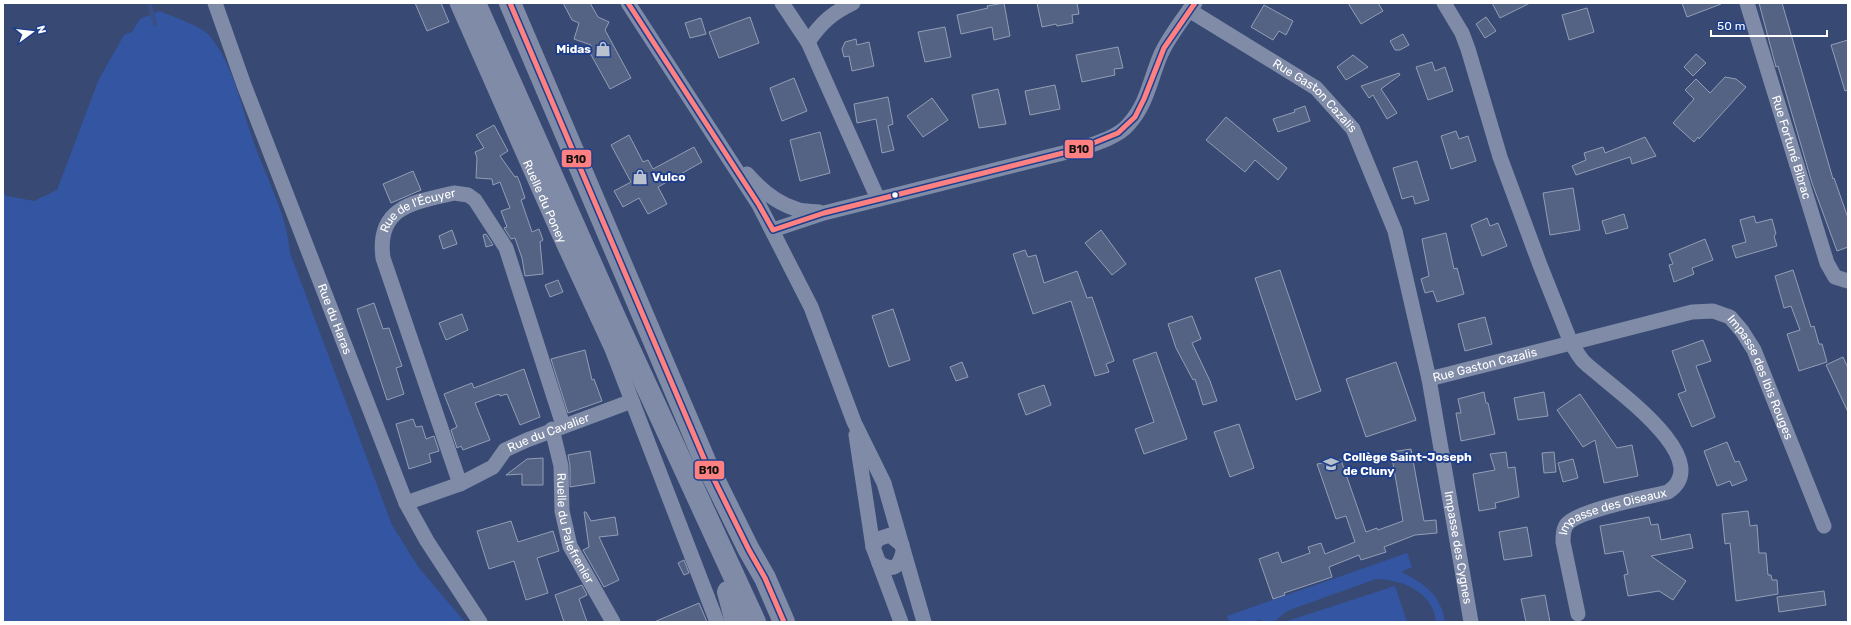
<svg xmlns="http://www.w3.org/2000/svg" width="1851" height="625" font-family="Rubik,sans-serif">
	<rect width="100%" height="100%" fill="#384a74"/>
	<g fill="#3355a2">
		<path d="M 160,11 C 173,17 201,26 209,35 C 235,67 241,108 255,146 C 268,182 287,215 290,253 L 392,525 L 419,568 L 465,622 L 3,622 L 3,193 L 7,196 L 34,201 L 57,190 L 99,79 L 124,35 L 132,32 L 140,19 Z"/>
		<path d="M 1407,553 L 1412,567 L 1401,572 C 1423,582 1442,596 1445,622 L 1436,622 C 1434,592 1401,579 1376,579 L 1287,611 L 1274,622 L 1260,622 L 1261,619 L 1252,622 L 1229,622 L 1227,616 Z"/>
		<polygon points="1395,586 1407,622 1284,622"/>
	</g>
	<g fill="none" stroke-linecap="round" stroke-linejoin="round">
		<polyline stroke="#394f87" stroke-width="4.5" points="149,3 155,24"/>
	</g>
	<g fill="#546283" stroke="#939eb6">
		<polygon points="415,3 441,3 449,22 427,31"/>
		<polygon points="563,3 590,3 598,17 609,22 605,30 631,78 610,89 590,53 591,45 574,39 579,23 572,20"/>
		<polygon points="1004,3 1010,36 994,40 992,27 961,34 957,15 988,8 987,6"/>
		<polygon points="1037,3 1077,3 1079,14 1072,15 1073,23 1057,26 1056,24 1042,27"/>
		<polygon points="1348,3 1378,3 1383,11 1361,24"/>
		<polygon points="1492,3 1530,3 1500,18"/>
		<polygon points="1682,3 1721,3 1721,4 1687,17"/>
		<polygon points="1759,3 1782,3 1833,179 1834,178 1848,218 1848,247 1837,251 1812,183 1778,66 1776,67"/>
		<polygon points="1264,5 1293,21 1286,35 1279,31 1273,40 1251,27"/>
		<polygon points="1587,8 1594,32 1569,40 1562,15"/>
		<polygon points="750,17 759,43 719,58 709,32"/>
		<polygon points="1486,17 1496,31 1485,38 1476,24"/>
		<polygon points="701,18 706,34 690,38 685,23"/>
		<polygon points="945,27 951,57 925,62 918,32"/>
		<polygon points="1403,34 1409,45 1400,50 1395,50 1390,41"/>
		<polygon points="856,39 857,45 869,42 874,66 852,71 849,56 844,57 842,49 845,42"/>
		<polygon points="1848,40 1848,90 1845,91 1831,45"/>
		<polygon points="1118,47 1123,68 1114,69 1115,75 1082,82 1076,55"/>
		<polygon points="1696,54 1706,63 1693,76 1684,67"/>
		<polygon points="1353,55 1368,67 1346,80 1337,67"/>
		<polygon points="1432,62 1435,71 1445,67 1453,91 1428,100 1416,67"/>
		<polygon points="1399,73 1400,75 1381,89 1397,113 1387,119 1373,95 1369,98 1361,86"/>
		<polygon points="1725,77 1736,79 1746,87 1699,139 1698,137 1694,142 1673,123 1694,99 1685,90 1696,79 1710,93"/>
		<polygon points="794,78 807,111 782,121 770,88"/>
		<polygon points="1055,85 1060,109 1030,115 1025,91"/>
		<polygon points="998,89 1006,124 979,128 972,95"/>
		<polygon points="888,97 893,124 888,126 894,150 882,153 876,119 857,123 854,104"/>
		<polygon points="932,98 948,120 923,137 907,116"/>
		<polygon points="1305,106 1310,121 1278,132 1273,119 1295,112 1294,110"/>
		<polygon points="1226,117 1287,168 1278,180 1255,160 1245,172 1206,140"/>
		<polygon points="494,125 508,151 500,156 515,177 517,176 520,183 525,198 521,200 532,232 539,229 543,240 540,242 543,274 525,276 522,258 515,238 511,239 504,228 507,227 501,211 510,208 500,182 493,185 492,179 476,178 477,158 475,152 484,148 476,135"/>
		<polygon points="1456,131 1459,139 1468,136 1476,161 1451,169 1441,136"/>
		<polygon points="820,132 830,173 800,181 790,140"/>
		<polygon points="629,135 643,162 648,160 653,169 694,147 702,162 658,187 667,204 648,214 639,198 623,207 614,191 631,182 611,145"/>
		<polygon points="1645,137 1656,156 1632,164 1630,157 1576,175 1572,166 1586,160 1584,153 1603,147 1605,153"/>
		<polygon points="1417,161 1429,200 1415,204 1413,196 1402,199 1393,168"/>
		<polygon points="413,171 421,190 391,203 383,184"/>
		<polygon points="1573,188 1580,230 1550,235 1543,193"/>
		<polygon points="1624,214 1628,228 1606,234 1602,221"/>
		<polygon points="1754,216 1756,223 1772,219 1776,234 1774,236 1777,246 1736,258 1732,246 1746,242 1740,220"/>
		<polygon points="1487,218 1490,226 1498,223 1507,246 1482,256 1471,225"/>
		<polygon points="452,230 457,244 443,249 439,236"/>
		<polygon points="1101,230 1126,264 1112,275 1085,243"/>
		<polygon points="1446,233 1454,269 1457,268 1464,294 1437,302 1433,291 1425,293 1421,279 1429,276 1422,239"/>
		<polygon points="486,234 493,245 486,247 483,235"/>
		<polygon points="1705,239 1713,260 1692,268 1694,274 1674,282 1669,265 1673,264 1669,254"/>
		<polygon points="1025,250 1028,257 1036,255 1044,283 1077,271 1087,298 1092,297 1114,361 1106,364 1109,372 1095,376 1071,301 1033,314 1013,254"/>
		<polygon points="1280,270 1321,391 1296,400 1255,278"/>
		<polygon points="1793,270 1811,327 1814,326 1819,344 1822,344 1827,362 1799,371 1787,334 1800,330 1791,306 1784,308 1775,276"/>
		<polygon points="558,280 563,292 550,297 545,285"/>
		<polygon points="374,303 383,329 389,328 402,366 396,368 404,394 387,400 357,309"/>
		<polygon points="893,309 910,360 889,367 872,316"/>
		<polygon points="462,314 468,330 446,340 439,323"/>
		<polygon points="1192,316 1201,339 1192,343 1210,381 1217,401 1203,405 1195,379 1193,380 1176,348 1168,324"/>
		<polygon points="1485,317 1492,344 1465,351 1458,324"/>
		<polygon points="1703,340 1711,361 1696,366 1715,417 1692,427 1678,394 1686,391 1672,351"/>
		<polygon points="585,350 592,380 594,379 602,401 568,413 551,359"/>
		<polygon points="1156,352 1187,439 1144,454 1135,429 1154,422 1133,360"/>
		<polygon points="1843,357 1848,368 1848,412 1826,365"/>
		<polygon points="962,362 968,377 956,381 950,367"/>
		<polygon points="1396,362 1416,420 1366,437 1346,379"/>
		<polygon points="524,369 540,417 520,425 507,394 500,396 499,394 475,403 490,440 463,450 461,446 457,448 451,430 457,427 444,394 472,383 474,388"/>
		<polygon points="1044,385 1051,405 1026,415 1018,394"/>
		<polygon points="1484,392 1486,403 1488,403 1495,434 1461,441 1456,413 1461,413 1458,399"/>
		<polygon points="1544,392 1548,416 1518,420 1514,398"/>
		<polygon points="1580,394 1617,448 1632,445 1638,476 1604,483 1595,440 1583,447 1557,410"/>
		<polygon points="413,419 416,427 422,426 426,439 434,436 439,451 429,454 431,462 409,469 396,424"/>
		<polygon points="1239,424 1254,468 1230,477 1214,432"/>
		<polygon points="1727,442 1735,462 1739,461 1747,480 1732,486 1730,481 1717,486 1704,451"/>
		<polygon points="1411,449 1424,521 1436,520 1437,533 1415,535 1384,547 1386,552 1361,560 1359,555 1329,567 1332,577 1284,593 1285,595 1273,599 1259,559 1278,552 1282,563 1310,553 1308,547 1321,543 1325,554 1355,542 1346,516 1336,519 1317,464 1341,460 1366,532 1377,528 1378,530 1403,521 1391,452"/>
		<polygon points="590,451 595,483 570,487 570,466 568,455"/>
		<polygon points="1506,452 1508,468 1515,467 1519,497 1495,503 1496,508 1479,511 1473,474 1495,470 1490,454"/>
		<polygon points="1554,452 1556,472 1544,473 1542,453"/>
		<polygon points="543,458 543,485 522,485 522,474 506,475 527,459"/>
		<polygon points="1573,459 1578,478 1563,482 1558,463"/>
		<polygon points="1748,511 1750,526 1757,525 1759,553 1766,553 1768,575 1771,575 1772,580 1777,580 1778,594 1736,601 1730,543 1725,544 1722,514"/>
		<polygon points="584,512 586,512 591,521 615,517 618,535 599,537 619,580 604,587 583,550 589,547"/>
		<polygon points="1649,517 1651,525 1658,524 1661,540 1690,534 1693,548 1651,556 1686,581 1673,600 1659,591 1628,596 1624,575 1628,574 1623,551 1605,554 1600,526"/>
		<polygon points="511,521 518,542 553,531 559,551 537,558 548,593 526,600 514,561 489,569 477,531"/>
		<polygon points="1527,527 1532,556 1504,560 1499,532"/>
		<polygon points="684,560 689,573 684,575 678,563"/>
		<polygon points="582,585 587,595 579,599 587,622 564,622 555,595"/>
		<polygon points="1824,591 1826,605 1779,612 1777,597"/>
		<polygon points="1545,595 1550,622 1526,622 1521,599"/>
		<polygon points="699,603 707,622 654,622"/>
	</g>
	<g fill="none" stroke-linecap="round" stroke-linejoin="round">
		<g stroke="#7f8ba7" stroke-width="15">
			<path id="s1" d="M 215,3 L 244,85 L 406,503 L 427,541 L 480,622"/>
			<path id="s2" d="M 457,3 L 558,232 L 612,349 L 717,622"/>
			<polyline points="628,3 759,205 811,307 854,422 884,483 924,622"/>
			<polyline points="782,3 808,42 878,199"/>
			<path id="s3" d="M 1747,3 L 1827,263 L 1835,277 L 1848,281"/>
			<path id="s4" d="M 1189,10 L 1316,88 L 1353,129 L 1395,231 L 1429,379 L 1571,343 L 1540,265 L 1500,157 L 1468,49 L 1462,33 L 1444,3"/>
			<path d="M 808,42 C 821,23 832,13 853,3"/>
			<path d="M 747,174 C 760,189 777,203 796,209 C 803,212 812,211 819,212"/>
			<path d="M 773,230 L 824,213 L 1079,149 C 1094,144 1118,137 1128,125 C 1148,103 1150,79 1161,54 C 1168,39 1185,15 1195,3"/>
			<path id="s5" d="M 1429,379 L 1471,622"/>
			<path id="s6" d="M 552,429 L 561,466 L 562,511 L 570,546 L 613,622"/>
			<polyline points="856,435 873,547 901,622"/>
			<path id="s7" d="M 460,484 L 383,258 C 376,206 415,202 454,193 L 468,195 L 475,200 L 506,248 L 563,425"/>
			<path id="s8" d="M 406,503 L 460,484 L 493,467 L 505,450 L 527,440 L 632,401"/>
			<polyline points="873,547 878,539 890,535 902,545"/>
			<path d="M 879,563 C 894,572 899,567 903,552"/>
			<path id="s9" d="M 1578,614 L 1563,542 C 1563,536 1563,529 1567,524 C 1579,510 1648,497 1668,492 C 1719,458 1605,383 1583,361 C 1578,355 1575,349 1571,343 L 1692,312 L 1713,311 L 1730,317 L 1742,331 L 1754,350 L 1824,526"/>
		</g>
		<g stroke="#7f8ba7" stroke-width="22">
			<polyline points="475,3 617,322 755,622"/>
			<polyline points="510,3 705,461 749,550 765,578 784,622"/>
			<polyline points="728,592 736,622"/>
		</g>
		<defs>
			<g id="bus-1">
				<polyline points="510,3 705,461 749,550 765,578 784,622"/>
				<polyline points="628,3 759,205 773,230 824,213 1079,149 1118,133 1135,117 1144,99 1164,48 1195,3"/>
			</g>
		</defs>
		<use href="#bus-1" stroke="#1f3f8c" stroke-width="8"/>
		<use href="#bus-1" stroke="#ff8080" stroke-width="5"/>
	</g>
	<defs>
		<symbol id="shop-bare" viewBox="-9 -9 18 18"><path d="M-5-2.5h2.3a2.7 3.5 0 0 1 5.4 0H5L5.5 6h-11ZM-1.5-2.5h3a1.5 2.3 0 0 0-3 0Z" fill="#b9c0ce" stroke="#1f3f8c" stroke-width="2.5" paint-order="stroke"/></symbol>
		<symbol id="school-bare" viewBox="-9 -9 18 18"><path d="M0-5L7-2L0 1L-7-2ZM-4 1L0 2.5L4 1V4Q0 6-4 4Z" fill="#b9c0ce" stroke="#1f3f8c" stroke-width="2.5" paint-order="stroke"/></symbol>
	</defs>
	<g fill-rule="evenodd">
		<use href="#shop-bare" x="592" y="38" width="22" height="22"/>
		<use href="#shop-bare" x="629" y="166" width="22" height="22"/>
		<use href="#school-bare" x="1320" y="453" width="22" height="22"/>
	</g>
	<circle fill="#fff" stroke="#1f3f8c" stroke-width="1.5" cx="895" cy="195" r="3.5"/>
	<g text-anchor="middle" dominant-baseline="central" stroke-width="4" stroke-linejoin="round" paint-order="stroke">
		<g font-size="12" font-weight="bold" fill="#fff" stroke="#1f3f8c" text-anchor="start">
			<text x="591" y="49" text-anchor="end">Midas</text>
			<text x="652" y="177">Vulco</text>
			<text x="1343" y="457">Collège Saint-Joseph<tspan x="1343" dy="14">de Cluny</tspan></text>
		</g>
		<g font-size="12" fill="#fff" stroke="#1f3f8c">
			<text stroke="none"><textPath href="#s4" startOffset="153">Rue Gaston Cazalis</textPath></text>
			<text stroke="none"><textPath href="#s3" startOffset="151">Rue Fortuné Bibrac</textPath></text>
			<text stroke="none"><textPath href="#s2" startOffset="217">Ruelle du Poney</textPath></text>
			<text stroke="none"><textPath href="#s7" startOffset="308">Rue de l'Écuyer</textPath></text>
			<text stroke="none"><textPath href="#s1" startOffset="338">Rue du Haras</textPath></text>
			<text stroke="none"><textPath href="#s4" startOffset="524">Rue Gaston Cazalis</textPath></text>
			<text stroke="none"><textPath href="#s9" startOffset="629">Impasse des Ibis Rouges</textPath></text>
			<text stroke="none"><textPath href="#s8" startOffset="162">Rue du Cavalier</textPath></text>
			<text stroke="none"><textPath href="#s9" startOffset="139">Impasse des Oiseaux</textPath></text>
			<text stroke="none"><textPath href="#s6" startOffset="103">Ruelle du Palefrenier</textPath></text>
			<text stroke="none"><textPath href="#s5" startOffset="171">Impasse des Cygnes</textPath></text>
		</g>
	</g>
	<g stroke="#1f3f8c" stroke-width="1.5">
		<rect x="1064" y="139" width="30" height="20" rx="4" fill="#ff8080"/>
		<rect x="561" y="149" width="31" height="19" rx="4" fill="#ff8080"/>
		<rect x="694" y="460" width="31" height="20" rx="4" fill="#ff8080"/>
	</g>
	<g font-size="11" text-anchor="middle" font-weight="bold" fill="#111">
		<text x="1079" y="153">B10</text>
		<text x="576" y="163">B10</text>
		<text x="709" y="474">B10</text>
	</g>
	<rect width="1851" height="625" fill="none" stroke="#ffffff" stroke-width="8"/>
	<g transform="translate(32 32) rotate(75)" stroke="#1f3f8c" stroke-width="3" paint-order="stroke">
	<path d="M0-3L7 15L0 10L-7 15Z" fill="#ffffff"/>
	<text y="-6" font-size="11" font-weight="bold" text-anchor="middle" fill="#ffffff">N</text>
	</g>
	<path d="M1711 30v6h116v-6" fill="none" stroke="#ffffff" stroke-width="2"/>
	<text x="1717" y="30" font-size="12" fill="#ffffff" stroke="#1f3f8c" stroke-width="3" paint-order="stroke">50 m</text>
</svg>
